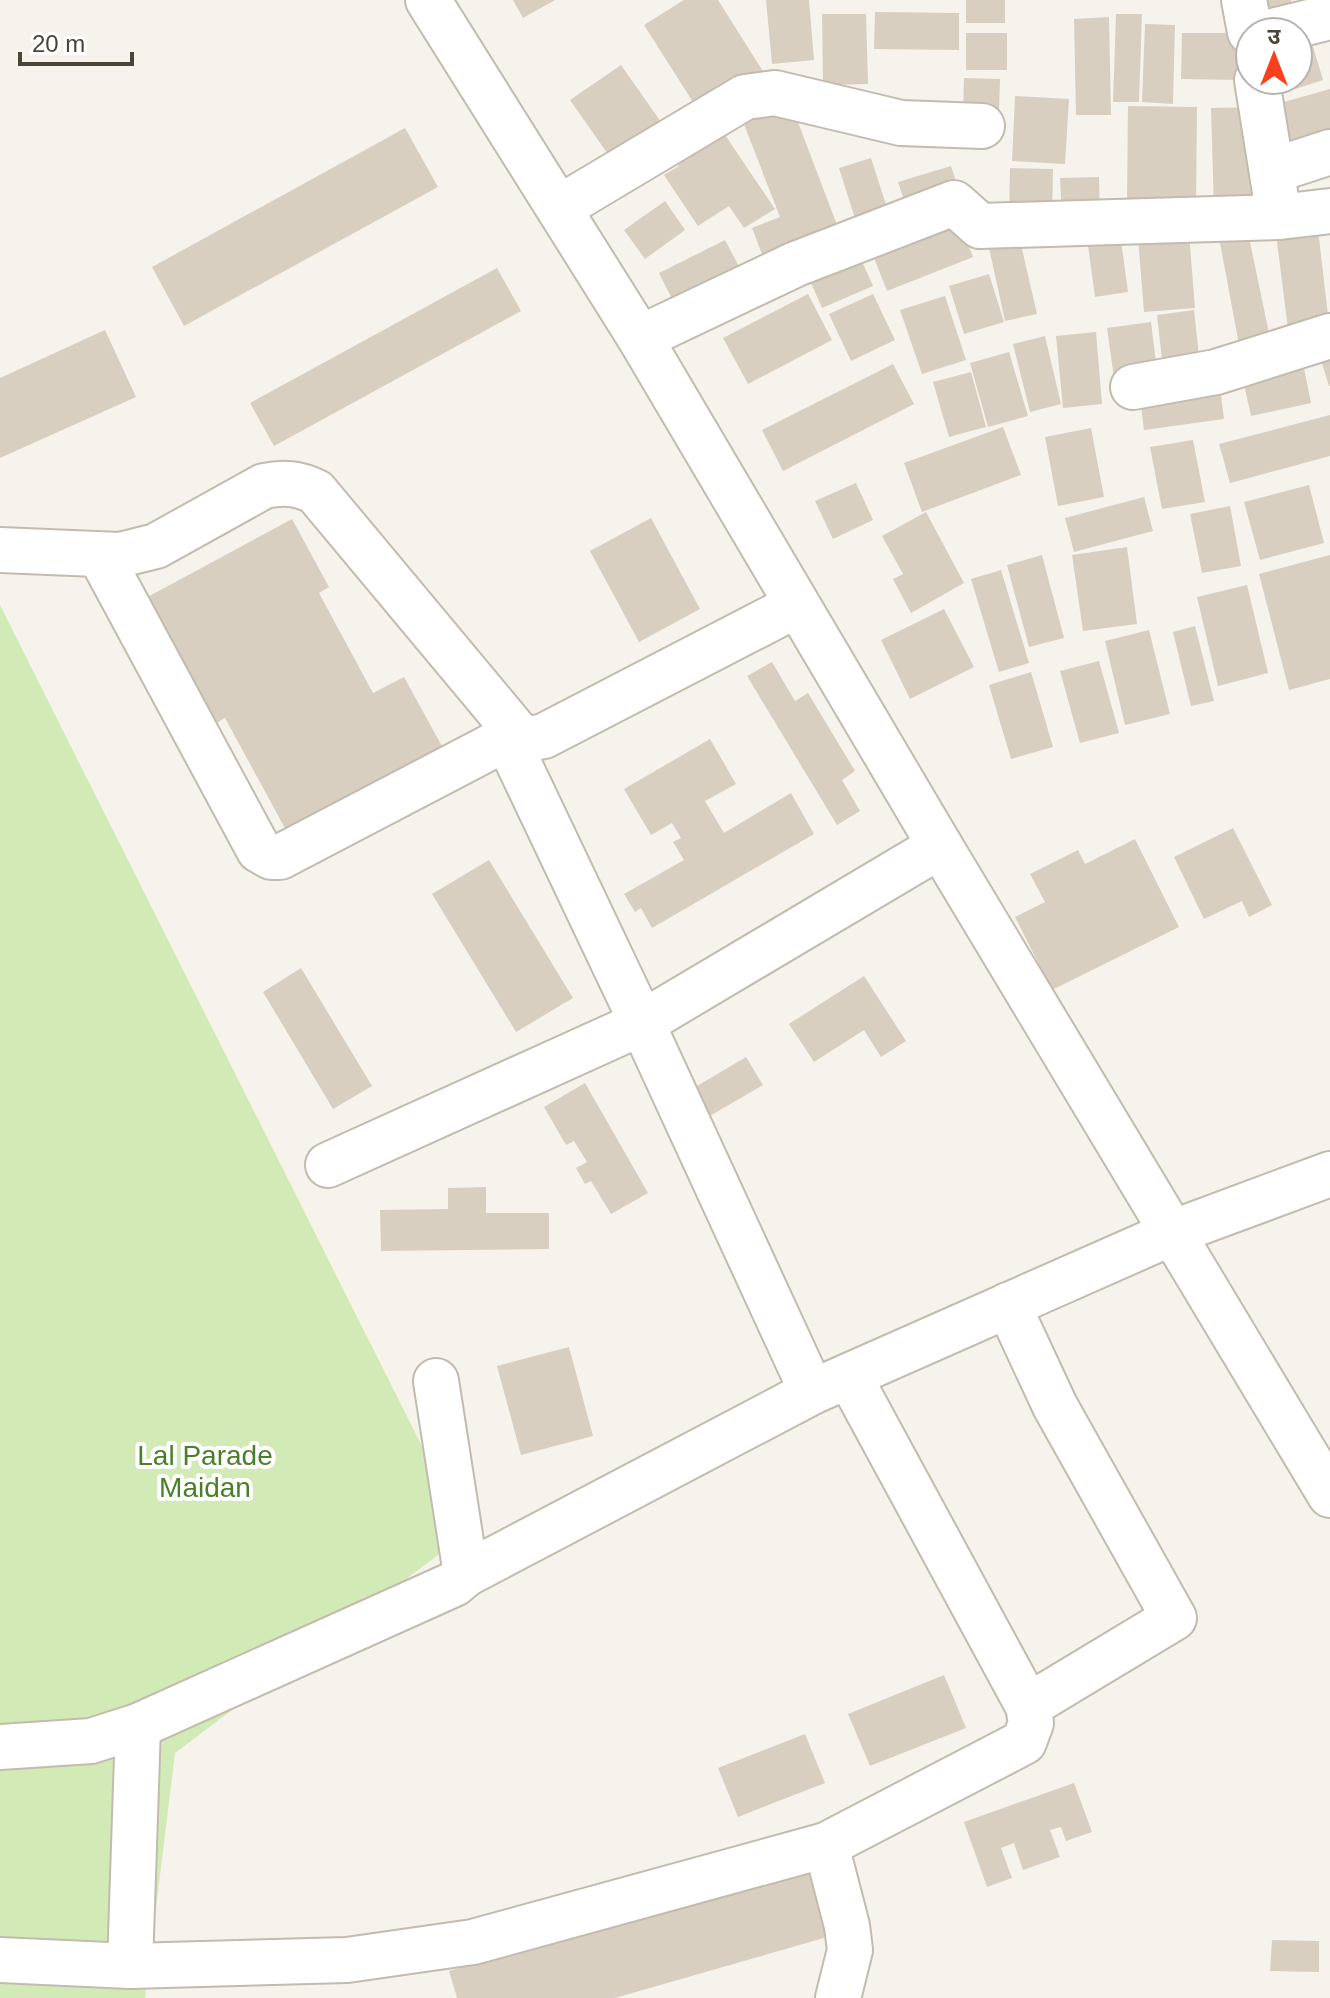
<svg xmlns="http://www.w3.org/2000/svg" width="1330" height="1998" font-family="Arial,'Noto Sans Devanagari',sans-serif">
	<rect width="100%" height="100%" fill="#f6f3ec"/>
	<polygon fill="#d2eab5" points="0,605 466,1534 175,1753 145,1998 0,1998"/>
	<g fill="#d8cfc1">
		<polygon points="513,0 555,0 523,18"/>
		<polygon points="684,0 718,0 764,73 700,113 644,25"/>
		<polygon points="766,0 809,0 814,60 772,64"/>
		<rect x="966" y="0" width="39" height="23"/>
		<polygon points="1254,0 1291,0 1296,17 1261,27"/>
		<polygon points="875,12 959,13 959,50 874,49"/>
		<polygon points="822,14 866,14 868,84 823,85"/>
		<polygon points="1116,14 1142,14 1139,102 1113,102"/>
		<polygon points="1109,17 1111,115 1076,115 1074,19"/>
		<polygon points="1145,24 1175,25 1173,104 1142,102"/>
		<rect x="966" y="33" width="41" height="37"/>
		<polygon points="1182,33 1243,33 1243,80 1181,79"/>
		<polygon points="1311,40 1323,80 1286,92 1282,80 1298,80 1298,44"/>
		<polygon points="621,65 668,132 617,167 570,100"/>
		<polygon points="964,78 1000,79 999,113 963,112"/>
		<polygon points="1330,89 1330,149 1291,160 1277,104"/>
		<polygon points="788,96 842,238 767,267 752,228 780,217 740,114"/>
		<polygon points="1015,96 1069,99 1065,164 1012,161"/>
		<polygon points="1128,106 1197,107 1196,203 1127,203"/>
		<polygon points="1257,107 1261,208 1214,209 1211,108"/>
		<polygon points="717,123 775,209 744,228 729,206 698,226 664,175 679,166 671,153"/>
		<polygon points="405,128 438,187 184,326 152,267"/>
		<polygon points="871,158 890,217 858,228 839,168"/>
		<polygon points="951,166 961,196 908,212 898,182"/>
		<polygon points="1010,168 1053,169 1052,219 1009,219"/>
		<polygon points="1099,177 1100,219 1062,220 1060,178"/>
		<polygon points="665,201 685,230 645,259 624,230"/>
		<polygon points="953,206 973,257 887,291 867,240"/>
		<polygon points="1188,221 1195,308 1144,312 1137,225"/>
		<polygon points="1317,221 1330,332 1289,337 1275,226"/>
		<polygon points="1120,233 1128,292 1095,297 1087,238"/>
		<polygon points="1019,236 1037,314 1005,321 988,243"/>
		<polygon points="1249,237 1272,348 1241,355 1220,243"/>
		<polygon points="725,240 746,280 679,313 659,273"/>
		<polygon points="855,246 873,286 822,308 804,267"/>
		<polygon points="497,268 521,311 274,446 250,403"/>
		<polygon points="989,274 1004,322 964,334 949,286"/>
		<polygon points="808,294 832,340 748,384 723,338"/>
		<polygon points="873,294 895,340 851,361 829,314"/>
		<polygon points="945,296 966,360 922,374 900,310"/>
		<polygon points="1194,310 1201,374 1164,377 1157,315"/>
		<polygon points="1151,322 1158,379 1115,385 1107,328"/>
		<polygon points="105,330 136,397 0,458 0,378"/>
		<polygon points="1096,332 1102,404 1063,408 1056,336"/>
		<polygon points="1045,336 1061,404 1030,412 1013,344"/>
		<polygon points="1330,340 1330,386 1329,386 1316,344"/>
		<polygon points="1009,352 1028,416 988,427 970,363"/>
		<polygon points="1302,358 1311,403 1251,416 1241,371"/>
		<polygon points="893,364 914,404 783,471 762,430"/>
		<polygon points="971,372 986,427 949,437 933,382"/>
		<polygon points="1219,380 1224,419 1144,430 1139,390"/>
		<polygon points="1330,415 1330,456 1230,483 1219,444"/>
		<polygon points="1003,427 1021,475 922,512 904,463"/>
		<polygon points="1091,428 1104,497 1058,506 1045,437"/>
		<polygon points="1193,440 1205,502 1162,509 1150,447"/>
		<polygon points="856,483 873,520 833,539 815,501"/>
		<polygon points="1309,485 1324,543 1260,560 1244,502"/>
		<polygon points="1144,497 1153,531 1074,552 1065,518"/>
		<polygon points="1230,506 1241,566 1202,573 1190,514"/>
		<polygon points="926,512 964,583 911,613 893,579 903,574 882,536"/>
		<polygon points="651,518 700,609 639,642 590,551"/>
		<polygon points="292,519 329,587 319,593 373,693 404,677 449,759 293,843 225,718 211,726 142,600"/>
		<polygon points="1127,547 1137,624 1083,631 1072,555"/>
		<polygon points="1042,555 1064,638 1029,647 1007,565"/>
		<polygon points="1330,555 1330,679 1289,690 1259,574"/>
		<polygon points="1001,570 1029,663 999,672 971,579"/>
		<polygon points="1247,585 1268,673 1218,686 1197,597"/>
		<polygon points="944,609 974,667 910,699 881,640"/>
		<polygon points="1195,626 1214,701 1191,706 1173,632"/>
		<polygon points="1149,630 1170,714 1125,725 1105,641"/>
		<polygon points="1099,661 1119,733 1080,743 1060,671"/>
		<polygon points="772,662 795,701 808,693 855,771 842,780 860,811 837,825 747,676"/>
		<polygon points="1031,672 1053,747 1011,759 989,685"/>
		<polygon points="710,739 736,784 705,801 724,833 791,793 814,834 652,928 641,908 635,912 624,894 684,860 673,842 681,838 672,823 651,835 624,789"/>
		<polygon points="1233,828 1272,905 1249,917 1242,901 1204,919 1174,857"/>
		<polygon points="1135,839 1179,927 1052,990 1015,917 1045,902 1030,874 1078,850 1085,864"/>
		<polygon points="489,860 573,998 516,1032 432,894"/>
		<polygon points="301,968 372,1086 333,1109 263,992"/>
		<polygon points="864,976 906,1041 881,1057 864,1030 814,1062 789,1024"/>
		<polygon points="746,1057 763,1085 708,1117 692,1089"/>
		<polygon points="585,1083 648,1193 611,1214 591,1181 585,1184 576,1168 587,1162 574,1141 566,1145 544,1107"/>
		<polygon points="486,1187 486,1213 549,1213 549,1249 381,1251 380,1210 448,1209 448,1188"/>
		<polygon points="569,1347 593,1436 521,1455 497,1366"/>
		<polygon points="944,1675 966,1728 870,1766 848,1714"/>
		<polygon points="805,1734 825,1783 738,1817 718,1768"/>
		<polygon points="1074,1783 1092,1832 1066,1841 1061,1827 1050,1830 1060,1857 1023,1870 1014,1843 1001,1848 1012,1878 987,1887 964,1822"/>
		<polygon points="821,1863 841,1933 615,1998 457,1998 449,1971"/>
		<polygon points="1272,1940 1319,1941 1319,1972 1270,1971"/>
	</g>
	<g fill="none" stroke-linecap="round" stroke-linejoin="round">
		<defs>
			<g id="minor">
				<polyline points="428,0 640,338 940,846 1330,1495"/>
				<polyline points="1244,0 1250,32"/>
				<polyline points="1269,32 1330,17"/>
				<polyline points="1257,80 1279,217"/>
				<polyline points="1272,171 1330,152"/>
				<polyline points="559,208 745,97 775,93 901,123 982,126"/>
				<polyline points="640,338 796,264 954,203 980,226 1279,217 1330,211"/>
				<polyline points="1133,387 1216,372 1330,336"/>
				<path d="M 0,550 L 120,555 L 156,546 L 264,486 C 284,482 298,483 316,492 L 517,733 L 529,739 L 544,736 L 797,605"/>
				<polyline points="100,555 259,850 271,857 280,857 517,733"/>
				<polyline points="507,739 642,1023 812,1392"/>
				<polyline points="328,1165 642,1023 940,846"/>
				<polyline points="1008,1305 1055,1406 1174,1618 1028,1706"/>
				<polyline points="436,1381 466,1574"/>
				<polyline points="0,1747 91,1741 138,1726 454,1584 466,1574 812,1392 1174,1232 1330,1174"/>
				<polyline points="826,1845 847,1926 850,1950 838,1998"/>
				<polyline points="0,1960 130,1966 347,1960 473,1942 826,1845 1024,1742 1031,1723 1028,1706 849,1376"/>
				<polyline points="130,1966 138,1726"/>
			</g>
		</defs>
		<use href="#minor" stroke="#c2bbae" stroke-width="48"/>
		<use href="#minor" stroke="#fff" stroke-width="44"/>
	</g>
	<g text-anchor="middle" dominant-baseline="central" stroke-width="8" stroke-linejoin="round" paint-order="stroke">
		<g font-size="28" fill="#4a7f2a" stroke="#fff">
			<text x="205" y="1455">Lal Parade<tspan x="205" dy="32">Maidan</tspan></text>
		</g>
	</g>
	<g transform="translate(1274 56)"><circle r="38" fill="#ffffff" stroke="#b7b4b0" stroke-width="2"/>
	<path d="M0-6L14 30L0 20L-14 30Z" fill="#fc3f1d"/>
	<text y="-12" font-size="22" font-weight="bold" text-anchor="middle" fill="#4b4439">उ</text>
	</g>
	<path d="M20 52v12h112v-12" fill="none" stroke="#4b4439" stroke-width="4"/>
	<text x="32" y="52" font-size="24" fill="#4b4439" stroke="#ffffff" stroke-width="6" paint-order="stroke">20 m</text>
</svg>
